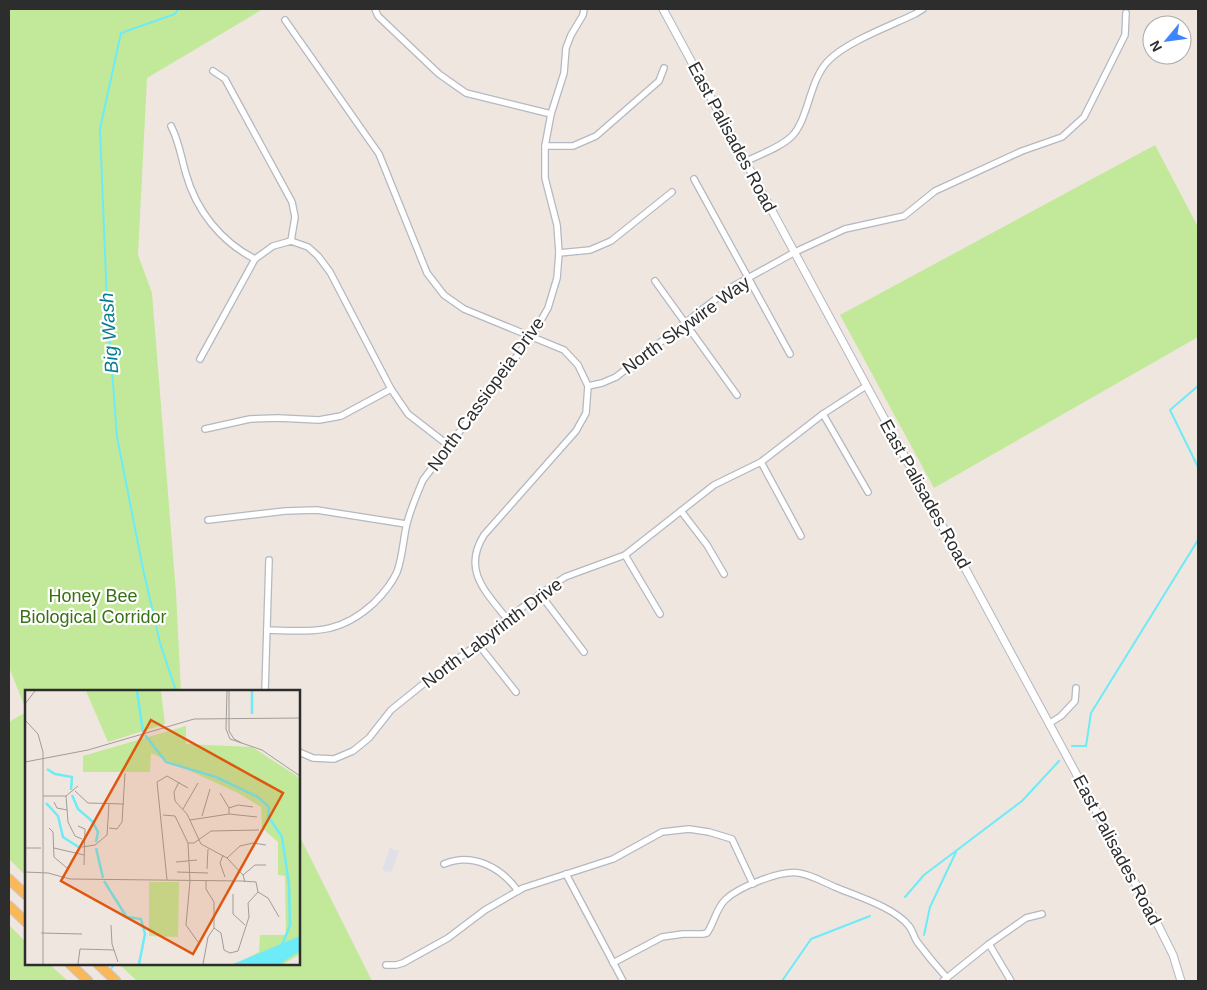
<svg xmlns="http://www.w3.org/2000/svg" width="1207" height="990" font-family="Helvetica,sans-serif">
	<rect width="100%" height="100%" fill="#efe6df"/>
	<polygon fill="#e1e0e8" points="390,848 399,851 391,873 382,870"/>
	<g fill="#c2e999">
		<polygon points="9,9 263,9 147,78 138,255 152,293 176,593 181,691 26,691 26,710 9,667"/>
		<polygon points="1155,145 1198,227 1198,337 934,488 840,315"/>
		<polygon points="26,712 26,876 9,859 9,722"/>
		<polygon points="299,835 372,981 137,981 119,964 299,964"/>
		<polygon points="9,925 26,942 26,964 49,964 68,981 9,981"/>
	</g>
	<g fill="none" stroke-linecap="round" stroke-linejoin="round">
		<g stroke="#6debf6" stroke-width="2">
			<polyline points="1198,386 1170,410 1198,467"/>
			<polyline points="176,691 160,643 143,569 117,437 107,303 100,129 121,33 175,14 178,9"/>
			<polyline points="1072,746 1086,746 1091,713 1198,540"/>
			<polyline points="905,897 924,875 1022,801 1059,761"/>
			<polyline points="924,935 930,907 956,852"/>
			<polyline points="110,971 114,964"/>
			<polyline points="782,981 811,939 870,916"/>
		</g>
		<defs>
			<g id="minor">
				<polyline points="375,9 378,16 439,74 466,93 551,114"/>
				<path d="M 285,20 L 379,154 L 427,273 L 444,295 L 464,309 L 564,350 L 578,365 L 588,386 L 586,413 L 576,431 L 484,535 C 462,570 485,591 507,619"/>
				<polyline points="213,71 225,79 292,202 295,217 291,241"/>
				<path d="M 171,126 C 179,141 181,157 186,174 C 196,210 221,242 255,259"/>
				<polyline points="545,146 573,146 596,136 659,81 664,68"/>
				<path d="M 745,162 C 760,154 780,148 792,136 C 809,118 809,81 828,61 C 846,42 890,26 915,14 L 923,9"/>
				<polyline points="694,179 790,354"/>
				<polyline points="559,253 590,250 611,241 672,192"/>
				<polyline points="655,281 737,395"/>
				<polyline points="200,359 255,259 273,246 291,241 308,247 318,256 330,272 391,389 408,414 448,445"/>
				<polyline points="588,386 602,383 616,377 730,288 795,252 845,229 904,216 935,191 1022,151 1062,137 1084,117 1125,35 1126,13"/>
				<polyline points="823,414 868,492"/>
				<polyline points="205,429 250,419 278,418 319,420 341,416 391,389"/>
				<polyline points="761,462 801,536"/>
				<polyline points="681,511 707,545 724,574"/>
				<polyline points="208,520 285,511 317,510 406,524"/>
				<polyline points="625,555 660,614"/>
				<polyline points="540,594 584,652"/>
				<path d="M 267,630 C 312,631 338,636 374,603 C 383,594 392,583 397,572 C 403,556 403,539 407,523 C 411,508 417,494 423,480 L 532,336 L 548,308 L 557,278 L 559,253 L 557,225 L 545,178 L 545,146 L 551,114 L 564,73 L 566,48 L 571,35 L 583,15 L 584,9"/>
				<polyline points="478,644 516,692"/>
				<polyline points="265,691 269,560"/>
				<polyline points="1050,723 1061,716 1075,701 1076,688"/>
				<polyline points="299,752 313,758 334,759 353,751 369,738 391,710 422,685 478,644 507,619 540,594 565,577 625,555 714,485 761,462 823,414 866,386"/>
				<path d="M 444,864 C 472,852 501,867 518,891"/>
				<polyline points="566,874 623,981"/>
				<polyline points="989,944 1011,981"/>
				<path d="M 613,963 L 662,937 L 683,934 L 703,934 L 707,933 C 714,923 716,909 725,900 C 738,887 781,870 799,873 C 812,875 823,882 835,887 C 856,896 894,907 909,926 C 913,931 914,938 918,943 C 927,955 937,967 947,978"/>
				<polyline points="386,965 396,965 403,963 448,938 485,910 523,888 613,859 662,832 689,829 709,832 732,839 753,884"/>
				<polyline points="943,981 989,944 1026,918 1042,914"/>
			</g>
			<polyline id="tertiary" points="663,9 1159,927 1173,955 1181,981"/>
			<g id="primary">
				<polyline points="9,879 26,895"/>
				<polyline points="9,906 26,922"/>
				<polyline points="70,964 88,981"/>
				<polyline points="98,964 116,981"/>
			</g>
		</defs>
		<use href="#minor" stroke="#b3b8c1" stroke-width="8"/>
		<use href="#tertiary" stroke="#b3b8c1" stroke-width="9"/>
		<use href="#primary" stroke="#c8c8c8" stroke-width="11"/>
		<use href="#minor" stroke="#fff" stroke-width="5.5"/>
		<use href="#tertiary" stroke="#fff" stroke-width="7"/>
		<use href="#primary" stroke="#fab85a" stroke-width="9"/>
	</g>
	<g text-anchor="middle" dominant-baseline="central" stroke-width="4.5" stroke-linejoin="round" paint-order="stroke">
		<g font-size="18" fill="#2d2d2d" stroke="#fff">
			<text transform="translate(732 137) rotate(62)">East Palisades Road</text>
			<text transform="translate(686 325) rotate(-36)">North Skywire Way</text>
			<text transform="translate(486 394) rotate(-54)">North Cassiopeia Drive</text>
			<text transform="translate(925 494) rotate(61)">East Palisades Road</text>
			<text transform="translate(492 633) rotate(-37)">North Labyrinth Drive</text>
			<text transform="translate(1117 850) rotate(62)">East Palisades Road</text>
		</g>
		<g font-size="18" fill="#3a7116" stroke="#fff">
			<text x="93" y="596">Honey Bee<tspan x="93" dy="21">Biological Corridor</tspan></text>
		</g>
		<g font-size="19" font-style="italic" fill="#077c93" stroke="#fff">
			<text transform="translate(109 333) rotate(-94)">Big Wash</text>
		</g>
	</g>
	<g transform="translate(25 690)">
		<rect width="275" height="275" fill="#efe6df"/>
		<path d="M 61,1 L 136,1 L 140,34 L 83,52 ZM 161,36 L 161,54 L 227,57 L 275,88 L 275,264 L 259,274 L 211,274 L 234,262 L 235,245 L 261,245 L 260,186 L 253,185 L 253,152 L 237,138 L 236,117 L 213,103 L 126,63 L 125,82 L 58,82 L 58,66 ZM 124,192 L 154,192 L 153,247 L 124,246 Z" fill="#c2e999"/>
		<path d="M 275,246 L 275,261 L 255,274 L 208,274 Z" fill="#6debf6"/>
		<path fill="none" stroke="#6debf6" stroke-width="2.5" d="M 112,1 L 118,42M 227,24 L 227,1M 120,45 L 141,72 L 191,87 L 233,107 L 244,117 L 243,126 L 257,147 L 264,194 L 265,235 L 257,255M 22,79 L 30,84 L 47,87 L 46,100M 47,105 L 53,119 L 67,131 L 73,142 L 71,152M 21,113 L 33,126 L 38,147 L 55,158M 71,158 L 78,188M 79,191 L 101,226M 102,227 L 116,229 L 120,244 L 114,274"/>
		<path fill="none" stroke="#a19c98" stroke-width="1" d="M 202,1 L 201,39 L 205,49 L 237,60 L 275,86M 204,1 L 204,41 L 209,49 L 217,53M 0,14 L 10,1M 0,30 L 13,44 L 18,62 L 18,274M 0,72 L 63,60 L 169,29 L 275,28M 154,92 L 149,102 L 150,111 L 162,124 L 176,154 L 202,168 L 218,185 L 220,192M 50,101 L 63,113 L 99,114M 18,106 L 41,106 L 53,96M 41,106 L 43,132 L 50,146 L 57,149M 29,112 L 32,118 L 42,120M 204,118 L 213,115 L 228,117M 158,119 L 173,93M 204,124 L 232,127M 138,125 L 150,126 L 163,153 L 169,153 L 186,141 L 234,140M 177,126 L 185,99M 165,130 L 204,124 L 204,118 L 195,103M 53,136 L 60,139 L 59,175M 24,138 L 28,142 L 29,167 L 42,178M 84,138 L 92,139 L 97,132 L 100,83M 163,153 L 165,191 L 161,235 L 173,252M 57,157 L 70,155 L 82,145 L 84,114M 0,158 L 16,158M 29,158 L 59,165M 198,165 L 195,173 L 200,187M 202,168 L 215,156 L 228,153 L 241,155M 151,172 L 172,170M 182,179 L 183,159M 0,182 L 23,183 L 45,189 L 217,191 L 231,192 L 233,202M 152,182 L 183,183M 218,185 L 230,175 L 241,175M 142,190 L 132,92 L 142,86 L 163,98M 233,202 L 243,208 L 254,227M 208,204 L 208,224 L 220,235M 86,235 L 87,254 L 93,272M 189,238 L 196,243 L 199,260 L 205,263 L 213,261 L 224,227 L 223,213 L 233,202M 16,243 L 57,244M 53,274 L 55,259 L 89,260M 178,274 L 183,247 L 189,238 L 189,212 L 181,199 L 181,191"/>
		<path fill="#df570e" fill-opacity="0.15" stroke="#df570e" stroke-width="2.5" d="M 126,30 L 258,103 L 168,264 L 36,191 Z"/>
		<rect width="275" height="275" fill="none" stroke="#2d2d2d" stroke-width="2.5"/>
	</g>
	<rect width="1207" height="990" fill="none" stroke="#2d2d2d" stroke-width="20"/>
	<g transform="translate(1167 40) rotate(241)"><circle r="24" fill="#ffffff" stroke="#ababab"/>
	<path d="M0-4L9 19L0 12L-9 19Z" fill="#3d84ff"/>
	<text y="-8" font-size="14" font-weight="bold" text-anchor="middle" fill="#2d2d2d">N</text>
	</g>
</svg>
